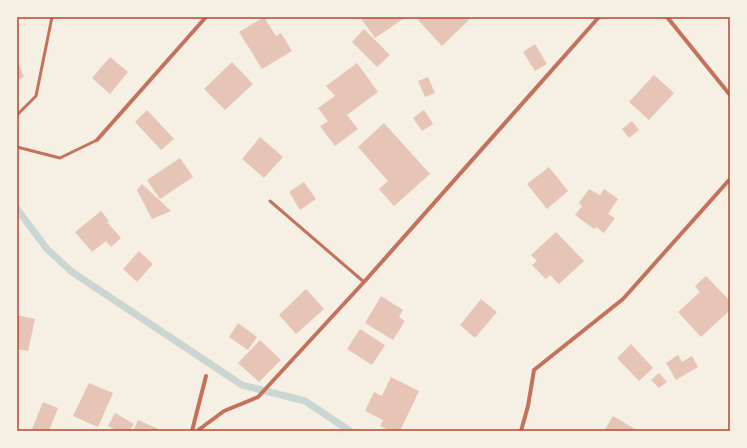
<svg xmlns="http://www.w3.org/2000/svg" width="747" height="448" font-family="'Fira Sans Condensed',sans-serif">
	<rect width="100%" height="100%" fill="#f6efe4"/>
	<g fill="none" stroke-linecap="round" stroke-linejoin="round">
		<polyline stroke="#c9d6d2" stroke-width="7" points="17,209 47,249 72,272 242,385 305,401 350,431"/>
	</g>
	<g fill="#e6c5b7">
		<polygon points="264,17 276,36 281,33 292,51 262,69 239,32"/>
		<polygon points="360,17 406,17 375,38"/>
		<polygon points="421,17 466,17 469,20 442,46 418,20"/>
		<polygon points="364,29 390,55 377,67 352,42"/>
		<polygon points="535,44 547,64 535,71 523,52"/>
		<polygon points="110,57 128,72 110,94 92,78"/>
		<polygon points="17,60 24,77 17,80"/>
		<polygon points="232,62 253,84 225,110 204,89"/>
		<polygon points="357,63 378,92 347,115 358,129 335,146 320,126 328,121 318,108 335,96 326,86"/>
		<polygon points="654,75 674,93 649,120 629,102"/>
		<polygon points="428,77 435,93 425,97 418,81"/>
		<polygon points="147,110 174,139 161,150 135,122"/>
		<polygon points="424,110 433,124 422,131 413,118"/>
		<polygon points="632,121 639,130 629,138 622,129"/>
		<polygon points="384,123 430,174 394,206 379,189 388,181 358,147"/>
		<polygon points="260,137 283,157 264,178 242,159"/>
		<polygon points="180,158 193,177 160,199 147,180"/>
		<polygon points="549,167 568,191 547,209 527,184"/>
		<polygon points="304,182 316,199 300,210 289,192"/>
		<polygon points="142,184 171,211 152,219 137,190"/>
		<polygon points="589,189 600,195 604,189 618,199 608,214 615,218 604,233 596,227 594,229 575,215 582,206 579,203"/>
		<polygon points="101,211 109,221 107,222 121,238 111,247 106,241 92,252 75,232"/>
		<polygon points="556,232 584,261 559,284 550,275 546,279 532,265 537,261 531,255"/>
		<polygon points="139,251 153,264 137,282 123,269"/>
		<polygon points="706,276 730,301 730,310 701,337 678,312 700,292 695,286"/>
		<polygon points="306,289 324,309 296,334 279,315"/>
		<polygon points="381,296 403,310 399,317 405,321 393,340 365,323"/>
		<polygon points="481,299 497,312 475,338 460,325"/>
		<polygon points="17,315 35,319 28,351 17,349"/>
		<polygon points="238,323 257,337 248,350 229,337"/>
		<polygon points="360,329 385,345 372,365 347,349"/>
		<polygon points="260,340 281,360 259,382 238,363"/>
		<polygon points="631,344 653,368 639,381 617,358"/>
		<polygon points="678,355 682,362 692,356 698,367 676,380 666,363"/>
		<polygon points="659,373 667,382 659,388 651,380"/>
		<polygon points="391,377 419,391 400,431 390,431 380,426 383,420 365,411 374,392 382,396"/>
		<polygon points="89,383 113,393 98,427 73,416"/>
		<polygon points="43,402 58,408 49,431 36,431 32,429"/>
		<polygon points="115,413 134,424 129,431 117,431 108,426"/>
		<polygon points="613,416 635,429 633,431 604,431"/>
		<polygon points="138,420 163,431 133,431"/>
	</g>
	<g fill="none" stroke-linecap="round" stroke-linejoin="round">
		<g stroke="#c5725c" stroke-width="3">
			<polyline points="17,115 36,96 52,17"/>
			<polyline points="17,147 60,158 97,140"/>
			<polyline points="270,201 364,282"/>
		</g>
		<g stroke="#c5725c" stroke-width="4">
			<polyline points="667,17 730,95"/>
			<polyline points="97,140 206,17"/>
			<polyline points="192,431 206,376"/>
			<polyline points="197,431 224,411 258,397 364,282 599,17"/>
			<polyline points="521,431 528,406 534,370 623,299 730,179"/>
		</g>
	</g>
	<rect width="747" height="448" fill="none" stroke="#f6efe4" stroke-width="36"/>
	<rect x="18" y="18" width="711" height="412" fill="none" stroke="#b5482f" stroke-width="1.5"/>
</svg>
